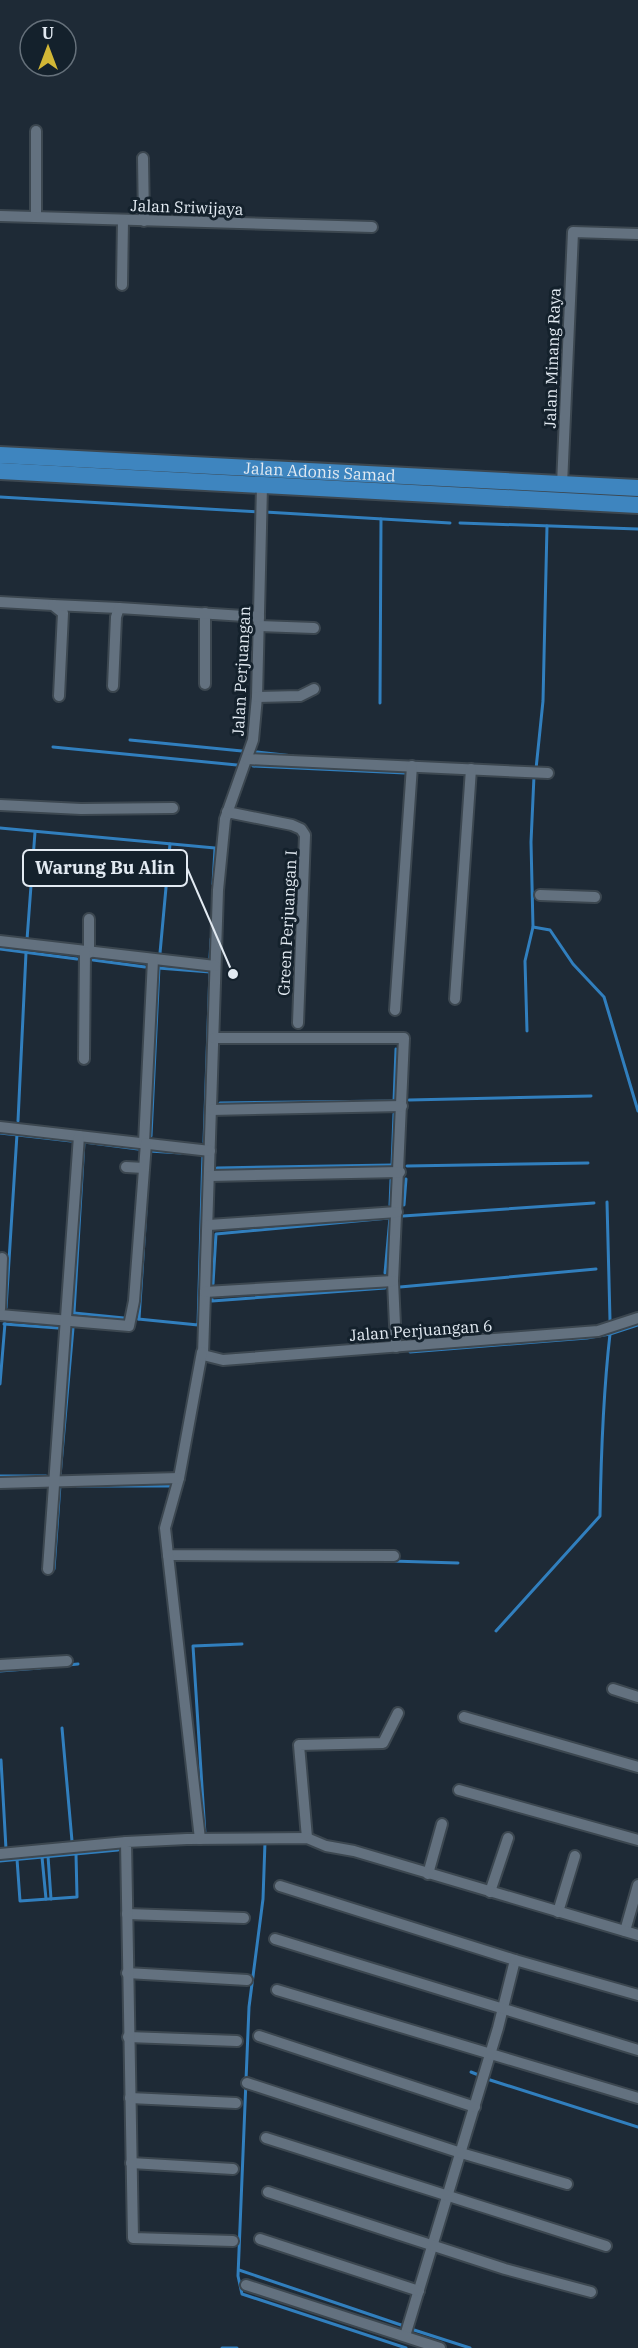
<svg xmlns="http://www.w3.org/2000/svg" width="638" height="2348" font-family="'IBM Plex Serif',serif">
	<rect width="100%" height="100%" fill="#1e2a36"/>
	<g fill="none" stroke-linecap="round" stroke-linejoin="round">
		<g stroke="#317fbe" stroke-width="3">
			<polyline points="0,497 259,512"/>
			<polyline points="265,512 450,523"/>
			<polyline points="460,523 638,529"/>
			<polyline points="380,703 381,519"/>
			<polyline points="130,740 242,751"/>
			<polyline points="53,747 237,765"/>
			<polyline points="257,752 293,756"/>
			<polyline points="253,766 405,773"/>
			<polyline points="536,769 543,701 547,526"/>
			<polyline points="534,776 531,842 533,927 550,930 573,964 604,997 638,1111"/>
			<polyline points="0,828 215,848 213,884"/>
			<polyline points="0,949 77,959"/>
			<polyline points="160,953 170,844"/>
			<polyline points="210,958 211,939"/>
			<polyline points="93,960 145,967"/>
			<polyline points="158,968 210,972"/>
			<polyline points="527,1031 525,961 533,927"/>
			<polyline points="409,1100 591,1096"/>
			<polyline points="394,1101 396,1049"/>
			<polyline points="220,1103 395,1101"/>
			<polyline points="18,1121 26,953 35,832"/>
			<polyline points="0,1133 71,1141"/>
			<polyline points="151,1136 159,967"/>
			<polyline points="84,1142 138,1149"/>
			<polyline points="204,1142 210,971"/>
			<polyline points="149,1151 181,1153"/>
			<polyline points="392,1166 394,1114"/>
			<polyline points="407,1166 588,1163"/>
			<polyline points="217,1168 392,1165"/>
			<polyline points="607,1202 610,1320"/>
			<polyline points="390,1205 391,1180"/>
			<polyline points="404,1205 406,1179"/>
			<polyline points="403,1216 594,1203"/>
			<polyline points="385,1273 390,1218"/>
			<polyline points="213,1284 216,1234 389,1218"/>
			<polyline points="400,1287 596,1269"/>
			<polyline points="212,1299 212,1301 385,1288"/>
			<polyline points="6,1308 17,1134"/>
			<polyline points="74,1313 84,1142"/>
			<polyline points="74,1313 124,1318"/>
			<polyline points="138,1319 198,1325 203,1153"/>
			<polyline points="139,1319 146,1210"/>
			<polyline points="4,1324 58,1328"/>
			<polyline points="410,1352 587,1338 610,1334 638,1325"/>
			<polyline points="0,1384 5,1323"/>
			<polyline points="0,1476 46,1476"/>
			<polyline points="60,1476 73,1328"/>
			<polyline points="77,1486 175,1486"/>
			<polyline points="391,1561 458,1563"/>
			<polyline points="54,1569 60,1485"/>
			<path d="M 496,1631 L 600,1516 C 601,1455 603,1395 610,1334"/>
			<polyline points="68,1665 78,1664"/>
			<polyline points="0,1671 40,1668"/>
			<polyline points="62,1728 72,1841"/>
			<polyline points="1,1760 6,1849"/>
			<polyline points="205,1834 193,1646 242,1644"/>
			<polyline points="265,1842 263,1899 249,2007 238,2276 242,2294 406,2348"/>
			<polyline points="48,1856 51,1899"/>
			<polyline points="42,1857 46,1899"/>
			<polyline points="17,1859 20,1901 77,1897 76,1854"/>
			<polyline points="0,1861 118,1850"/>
			<polyline points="471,2072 481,2076"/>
			<polyline points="487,2079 638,2127"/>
			<polyline points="239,2270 404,2326"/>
			<polyline points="411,2329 470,2348"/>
			<polyline points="222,2348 237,2348"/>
		</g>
		<defs>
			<g id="minor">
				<polyline points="36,131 36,217"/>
				<polyline points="143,158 144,221"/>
				<polyline points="0,216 372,227"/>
				<polyline points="122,285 123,220"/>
				<polyline points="562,485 573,232 638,234"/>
				<polyline points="262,486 257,697 253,740 225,819 218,890 203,1355 223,1360 598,1331 638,1318"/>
				<polyline points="0,602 53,605 63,613 59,696"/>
				<polyline points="53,605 119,608"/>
				<polyline points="205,613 205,684"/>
				<polyline points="259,626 314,628"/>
				<polyline points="113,686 116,617 119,608 259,617"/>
				<polyline points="257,697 300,696 314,689"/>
				<polyline points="247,759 548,773"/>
				<polyline points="0,805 81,809 173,808"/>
				<polyline points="227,812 292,825 301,829 305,835 298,1023"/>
				<polyline points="540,895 595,897"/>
				<polyline points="0,941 215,966"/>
				<polyline points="89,953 89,919"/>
				<polyline points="455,999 471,769"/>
				<polyline points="395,1010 412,766"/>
				<polyline points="214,1038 404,1038 393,1281 396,1347"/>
				<polyline points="84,1059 85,952"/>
				<polyline points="211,1110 402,1106"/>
				<polyline points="0,1127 210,1151"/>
				<polyline points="144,1143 153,960"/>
				<polyline points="126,1167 144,1168"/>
				<polyline points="210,1176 400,1172"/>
				<polyline points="209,1225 397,1212"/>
				<polyline points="205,1292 393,1281"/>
				<polyline points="0,1309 2,1258"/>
				<polyline points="0,1315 129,1326 134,1301 146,1143"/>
				<polyline points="202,1352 179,1478 165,1528 168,1555 394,1556"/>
				<polyline points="0,1483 179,1478"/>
				<polyline points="168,1555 200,1839"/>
				<polyline points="48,1569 79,1136"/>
				<polyline points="0,1665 67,1661"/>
				<polyline points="613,1689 638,1697"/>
				<polyline points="464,1717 638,1767"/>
				<polyline points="459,1790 638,1840"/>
				<polyline points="307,1838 299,1745 383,1743 398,1713"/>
				<polyline points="0,1854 126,1842"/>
				<polyline points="428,1874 442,1824"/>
				<polyline points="280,1886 515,1960 498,2028 405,2336"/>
				<polyline points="490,1892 508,1838"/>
				<polyline points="558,1912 575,1856"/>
				<polyline points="127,1914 244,1918"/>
				<polyline points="625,1931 638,1885"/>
				<polyline points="275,1939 638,2050"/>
				<polyline points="515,1960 638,1995"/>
				<polyline points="127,1973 247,1980"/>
				<polyline points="277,1990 638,2098"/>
				<polyline points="259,2036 475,2107"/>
				<polyline points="128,2037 237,2041"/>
				<polyline points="247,2083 461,2153 567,2184"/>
				<polyline points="130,2098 236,2103"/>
				<polyline points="266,2138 606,2246"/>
				<polyline points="131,2163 233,2169"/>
				<polyline points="268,2192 505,2269 591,2292"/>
				<polyline points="260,2239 419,2291"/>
				<polyline points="233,2241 133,2238 126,1842 187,1839 307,1838 326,1846 354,1851 638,1935"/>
				<polyline points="246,2285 440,2348"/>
			</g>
			<g id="trunk">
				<path id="s1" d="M 0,455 L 638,488"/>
				<polyline points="0,471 638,505"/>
			</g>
		</defs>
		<use href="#minor" stroke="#3c4750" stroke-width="14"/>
		<use href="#trunk" stroke="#3c4750" stroke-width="20"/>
		<use href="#minor" stroke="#63717f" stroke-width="10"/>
		<use href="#trunk" stroke="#3e85bf" stroke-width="16"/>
	</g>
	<g text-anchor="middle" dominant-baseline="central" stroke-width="6" stroke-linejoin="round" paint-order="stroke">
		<g font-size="16" fill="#e2eaf2" stroke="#14212c">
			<text transform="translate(187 207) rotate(2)">Jalan Sriwijaya</text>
			<text transform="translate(552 358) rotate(-88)">Jalan Minang Raya</text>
			<text stroke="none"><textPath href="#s1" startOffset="320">Jalan Adonis Samad</textPath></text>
			<text transform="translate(241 671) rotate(-87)">Jalan Perjuangan</text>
			<text transform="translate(287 923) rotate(-87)">Green Perjuangan I</text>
			<text transform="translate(421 1330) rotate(-4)">Jalan Perjuangan 6</text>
		</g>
	</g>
	<path fill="none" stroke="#e2eaf2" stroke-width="2" d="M233 974L187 868"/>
	<circle fill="#e2eaf2" stroke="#14212c" stroke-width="2" cx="233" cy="974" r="6"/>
	<rect fill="#14212c" stroke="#e2eaf2" stroke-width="2" x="23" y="850" width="164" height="36" rx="6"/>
	<g font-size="18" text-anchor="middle" font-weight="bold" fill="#e2eaf2">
		<text x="105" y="874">Warung Bu Alin</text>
	</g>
	<g transform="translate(48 48)"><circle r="28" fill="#14212c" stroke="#66717b" stroke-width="1.5"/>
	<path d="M0-4.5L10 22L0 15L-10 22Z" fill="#d2b736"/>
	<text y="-9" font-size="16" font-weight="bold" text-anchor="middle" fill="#e2eaf2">U</text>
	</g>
</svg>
